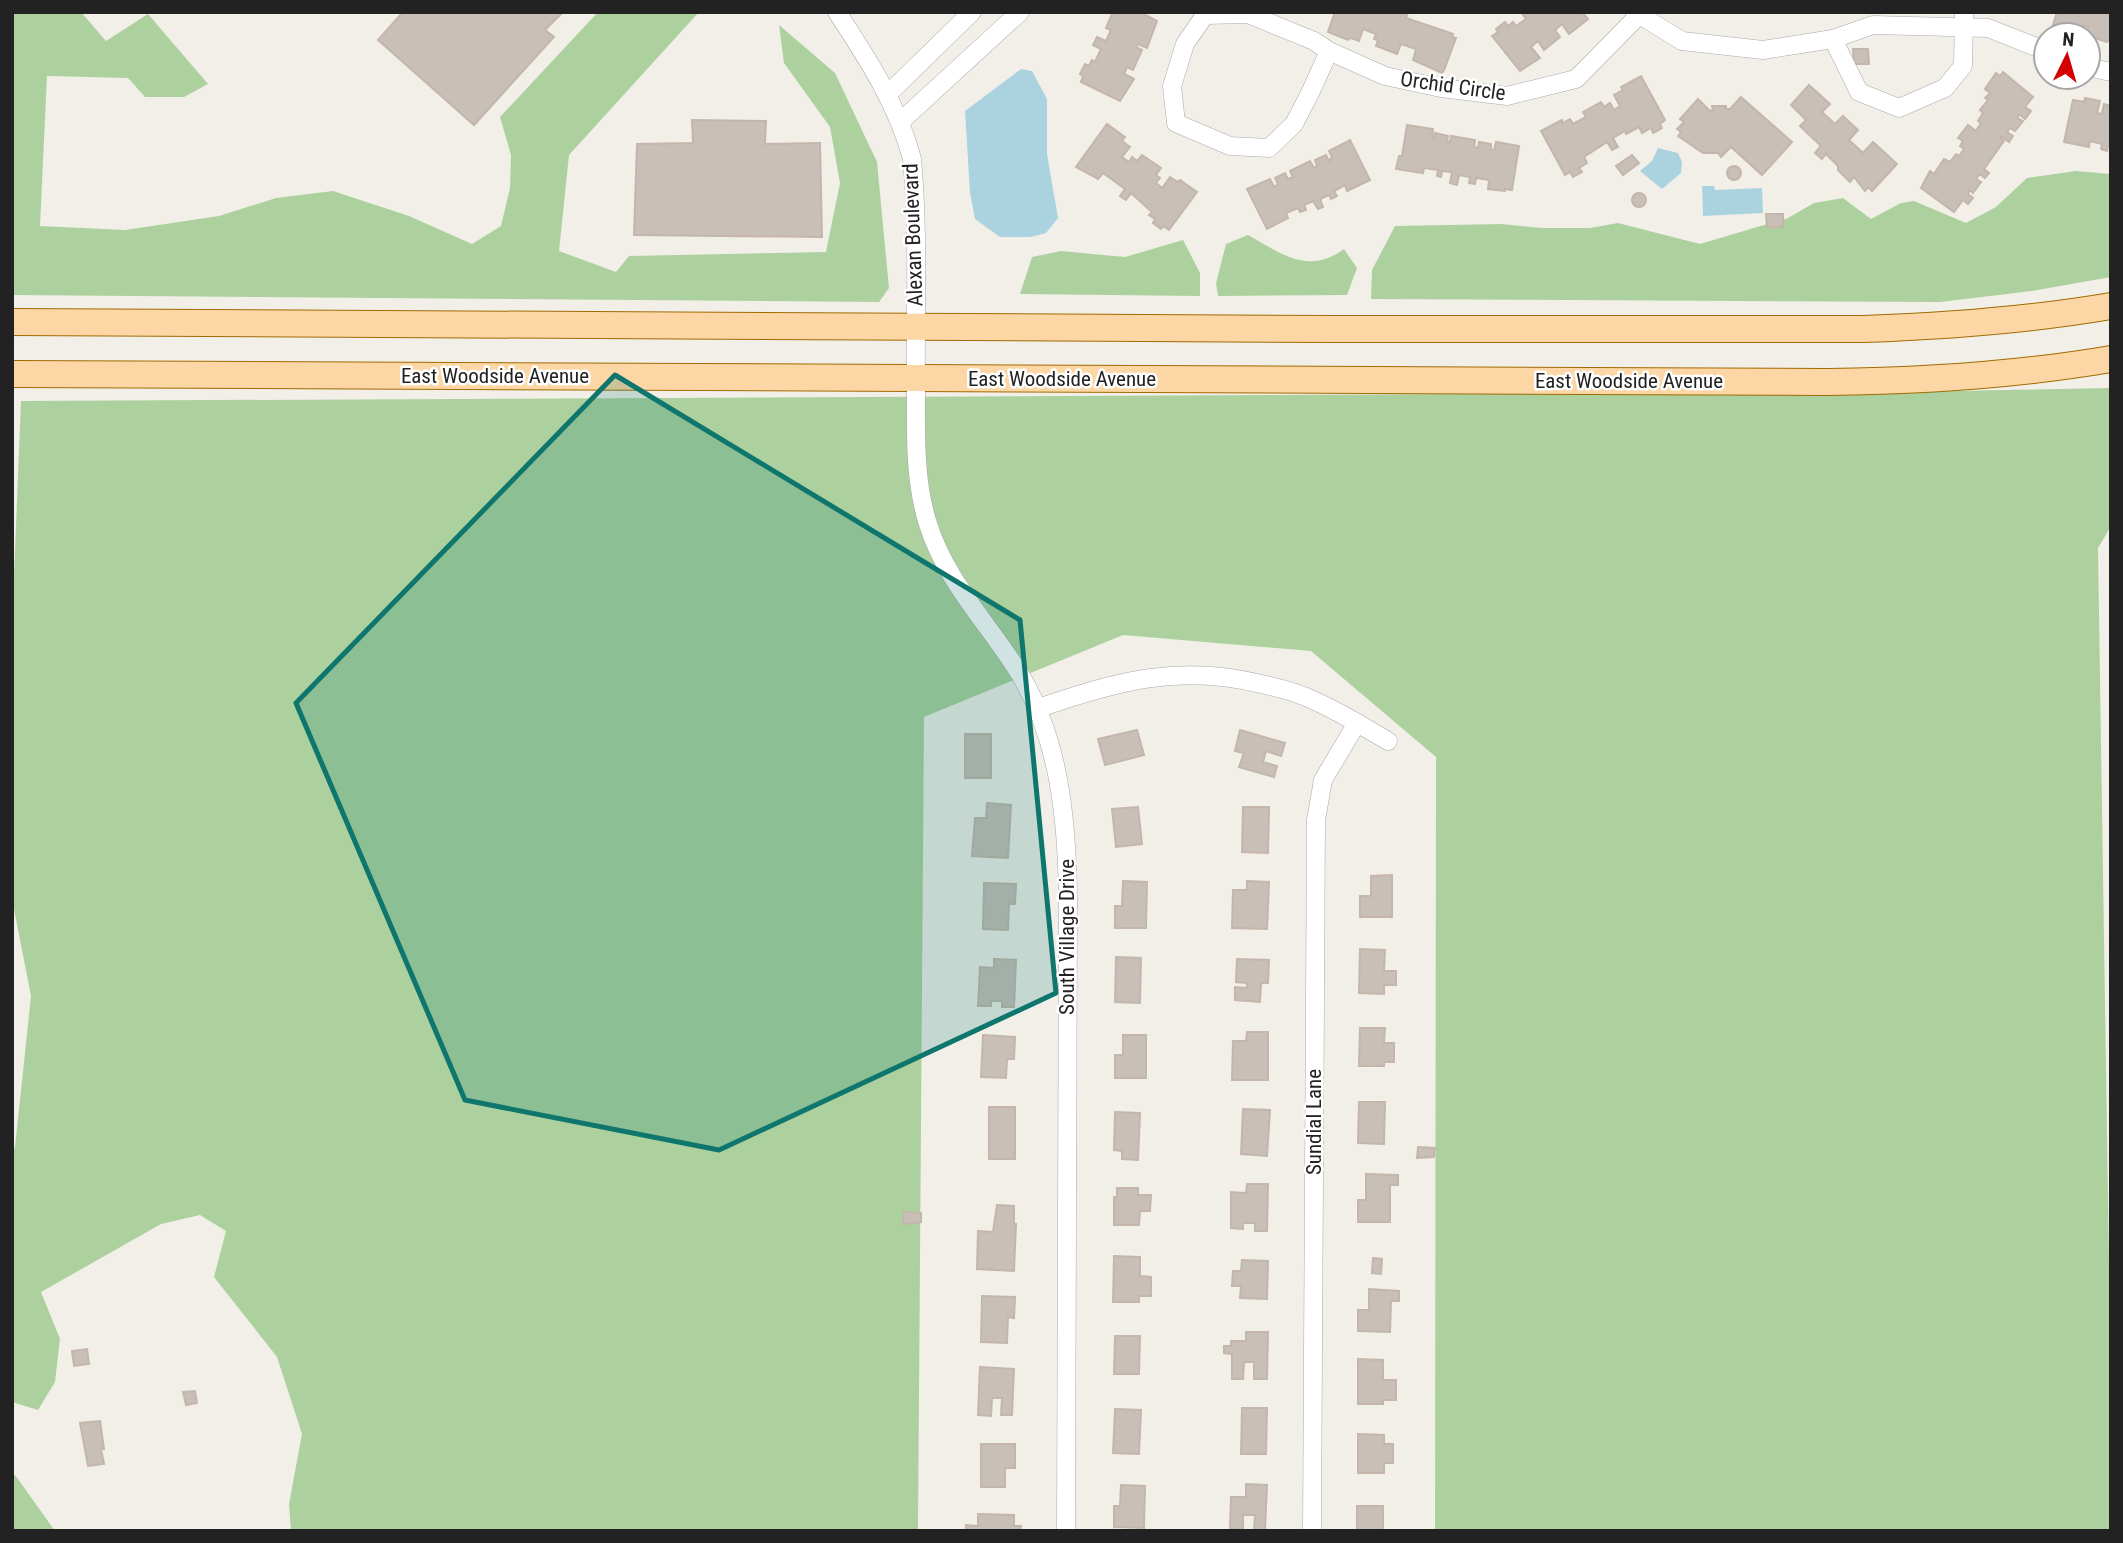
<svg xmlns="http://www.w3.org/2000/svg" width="2123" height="1543" font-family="'Roboto Condensed',sans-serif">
	<rect width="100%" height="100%" fill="#f2efe9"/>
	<g fill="#add19e">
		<polygon points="12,12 81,12 106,41 148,14 208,84 184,97 145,97 128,78 47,76 40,226 125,230 219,216 276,198 333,191 409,216 472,244 501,226 510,188 511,155 500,117 598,12 699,12 569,155 559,251 616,272 629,256 826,252 840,183 830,127 784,63 779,25 835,73 877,162 889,288 879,302 12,295"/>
		<polygon points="2076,171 2111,174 2111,277 2032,291 1940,302 1371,299 1372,270 1395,226 1501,224 1542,228 1590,228 1618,223 1700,244 1788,218 1814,203 1843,198 1871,219 1901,203 1914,201 1966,223 1996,207 2027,178"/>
		<path d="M 1248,235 C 1281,254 1309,275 1344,249 L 1357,268 L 1347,295 L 1218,296 L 1216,283 L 1226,244 Z"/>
		<polygon points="1183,240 1200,273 1200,296 1020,294 1032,257 1061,251 1125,257"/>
		<polygon points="2111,388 2111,526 2098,548 2111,1394 2111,1531 1435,1531 1436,757 1311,651 1123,635 924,717 918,1531 291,1531 289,1504 302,1434 277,1357 214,1277 226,1231 200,1215 161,1224 41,1292 60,1339 55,1382 38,1410 12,1402 12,1154 15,1147 31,996 12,899 12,626 21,401 1892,392"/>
		<polygon points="12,1472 18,1479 55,1531 12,1531"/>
	</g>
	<g fill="#aad3df">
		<polygon points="1021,69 1032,71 1047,99 1047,154 1058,218 1046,233 1031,237 1000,237 975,219 970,193 965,111"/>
		<polygon points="1658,148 1678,153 1682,162 1681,173 1662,189 1640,171 1652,161"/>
		<polygon points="1702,186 1714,186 1715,190 1762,188 1763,213 1703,216"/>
	</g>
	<g fill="#c7bfb8" stroke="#c4b6ab" stroke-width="2">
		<polygon points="403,12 563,12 545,30 554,37 474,125 378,40"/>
		<polygon points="1113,12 1140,12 1157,21 1147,48 1138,44 1136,47 1142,50 1133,70 1127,67 1124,74 1134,79 1120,101 1081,82 1083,76 1080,74 1085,64 1089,66 1092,60 1095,62 1101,49 1093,45 1097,37 1106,41 1111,30 1106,28"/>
		<polygon points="1335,12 1408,12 1406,18 1453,34 1452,37 1456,38 1444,70 1442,73 1413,60 1416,49 1401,44 1397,54 1376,46 1378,40 1374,39 1376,34 1363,29 1359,41 1351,38 1348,40 1328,32"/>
		<polygon points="1521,12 1582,12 1588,19 1569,34 1562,24 1555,30 1560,37 1544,50 1538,41 1531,47 1540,58 1520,71 1492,36 1498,32 1496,29 1505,22 1508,26 1513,22 1516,26 1526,19"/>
		<polygon points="2057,12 2111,12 2111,35 2107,42 2086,35 2088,27 2082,25 2079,35 2066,35 2052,28"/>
		<polygon points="1853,49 1868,49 1869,64 1854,64"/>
		<polygon points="2003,72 2033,97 2025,107 2031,111 2025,119 2019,114 2017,118 2023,121 2015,131 2010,128 2007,132 2013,136 2009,142 2001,136 2000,138 2004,141 1984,169 1989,173 1985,178 1980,174 1976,179 1981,182 1973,193 1970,190 1968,194 1973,198 1968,204 1963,200 1954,212 1921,188 1930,171 1934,174 1944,159 1950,162 1956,154 1959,156 1964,149 1960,146 1963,141 1958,138 1968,125 1976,131 1981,123 1978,121 1983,113 1980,110 1988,100 1985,98 1990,93 1985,89 1996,73 2000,76"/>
		<polygon points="1641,76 1665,120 1660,124 1662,128 1653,133 1651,128 1642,133 1639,127 1626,134 1625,131 1613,138 1618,147 1612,150 1607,142 1584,157 1587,163 1579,168 1582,172 1573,177 1570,172 1565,175 1541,131 1562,120 1563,123 1570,119 1573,124 1586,117 1583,112 1601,102 1604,107 1610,103 1614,110 1620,106 1614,95 1623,90 1621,87"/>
		<polygon points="1809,85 1830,104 1822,112 1835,124 1843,116 1858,130 1849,140 1863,153 1873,142 1897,164 1872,191 1868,187 1865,191 1854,177 1850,182 1838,170 1838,166 1826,154 1822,159 1815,153 1821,146 1800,126 1806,120 1791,105"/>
		<polygon points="1741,97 1792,142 1762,175 1731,147 1721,157 1718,153 1703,153 1678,136 1681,132 1677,129 1684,122 1680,119 1698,99 1710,111 1713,110 1712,106 1726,106 1726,109 1730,109"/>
		<polygon points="2085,98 2100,101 2097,113 2102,114 2104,104 2111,106 2111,147 2108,146 2107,151 2101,149 2102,144 2090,141 2089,147 2064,142 2073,100 2084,102"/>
		<polygon points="692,120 766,121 765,144 820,143 822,237 634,235 637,144 693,143"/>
		<polygon points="1107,124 1125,137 1122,141 1130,147 1122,157 1129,162 1132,157 1137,161 1142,155 1161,168 1156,175 1160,178 1156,183 1162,188 1170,177 1178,182 1180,180 1197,192 1169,230 1163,226 1161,229 1153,223 1155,219 1149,215 1152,212 1131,193 1126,200 1120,196 1125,189 1103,173 1098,179 1076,167"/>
		<polygon points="1407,125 1433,129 1432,138 1434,139 1435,133 1448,136 1447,141 1450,142 1451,136 1475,140 1474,147 1478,148 1479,142 1491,144 1491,150 1494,150 1496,142 1519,146 1512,190 1505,189 1505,191 1488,189 1489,180 1476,178 1475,184 1469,183 1470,177 1459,175 1457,185 1450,183 1452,172 1442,171 1441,177 1437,176 1438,170 1424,168 1423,173 1396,169 1399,156 1402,156"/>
		<polygon points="1350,140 1370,180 1347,191 1345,185 1334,191 1337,196 1331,199 1329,195 1320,199 1323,207 1318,209 1313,201 1304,205 1306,210 1300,212 1298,208 1286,213 1288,218 1267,229 1247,189 1270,179 1274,187 1278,184 1275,178 1285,173 1288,179 1293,177 1290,171 1310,161 1314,168 1317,166 1315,160 1326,155 1329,161 1332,157 1329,151"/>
		<polygon points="1632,155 1639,163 1623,175 1616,166"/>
		<circle cx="1734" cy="173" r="7"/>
		<circle cx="1639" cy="200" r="7"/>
		<polygon points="1766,214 1783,214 1783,227 1767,227"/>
		<polygon points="1137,730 1144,755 1105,765 1098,739"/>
		<polygon points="1240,730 1285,743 1281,756 1266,751 1263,762 1277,766 1274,777 1239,767 1244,753 1235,751"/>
		<rect x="965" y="734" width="26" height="44"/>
		<polygon points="987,803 1011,805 1008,858 972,856 975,818 986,818"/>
		<polygon points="1138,807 1142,844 1116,847 1112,809"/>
		<polygon points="1243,807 1269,807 1268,853 1242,852"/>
		<polygon points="1392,875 1392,917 1360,917 1360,896 1371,896 1371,876"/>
		<polygon points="1123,881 1147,882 1146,928 1115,928 1115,906 1122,906"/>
		<polygon points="1247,881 1269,882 1267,929 1232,928 1233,890 1247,890"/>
		<polygon points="984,883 1016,884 1015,904 1009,904 1008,930 983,929"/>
		<polygon points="1360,949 1385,950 1384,971 1396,971 1396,985 1384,985 1384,994 1359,993"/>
		<polygon points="1116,957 1141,958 1140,1003 1115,1002"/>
		<polygon points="994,959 1016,960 1014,1007 1002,1007 1002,1001 991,1001 991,1006 978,1006 980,967 994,968"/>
		<polygon points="1237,959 1269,960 1268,983 1261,983 1260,1002 1235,1000 1235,987 1247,988 1247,983 1236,982"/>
		<polygon points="1360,1028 1385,1028 1384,1043 1394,1043 1394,1062 1384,1062 1384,1066 1359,1066"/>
		<polygon points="1247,1032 1268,1032 1268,1080 1232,1080 1233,1041 1246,1041"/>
		<polygon points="983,1035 1015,1037 1014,1059 1007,1059 1006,1078 981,1077"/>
		<polygon points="1123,1035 1146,1035 1146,1078 1115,1078 1115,1055 1123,1055"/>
		<polygon points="1359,1102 1385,1102 1384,1144 1358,1143"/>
		<rect x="989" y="1107" width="26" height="52"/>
		<polygon points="1243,1109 1270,1110 1267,1156 1241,1154"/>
		<polygon points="1115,1112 1140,1113 1138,1160 1122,1159 1122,1151 1114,1150"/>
		<polygon points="1418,1147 1435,1148 1434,1157 1417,1158"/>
		<polygon points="1366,1174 1398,1175 1398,1185 1390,1185 1390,1222 1358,1222 1358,1200 1366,1200"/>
		<polygon points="1247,1184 1268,1184 1267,1231 1255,1231 1255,1223 1243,1223 1243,1229 1231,1228 1231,1192 1246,1193"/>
		<polygon points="1117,1188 1138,1188 1138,1195 1151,1195 1150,1211 1140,1211 1139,1225 1114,1225 1114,1197 1117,1197"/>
		<polygon points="997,1205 1014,1206 1014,1224 1016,1224 1014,1271 977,1269 978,1231 993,1232"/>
		<polygon points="904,1212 921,1213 921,1222 903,1224"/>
		<polygon points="1114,1256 1140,1257 1140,1276 1151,1277 1151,1296 1139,1296 1139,1302 1113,1302"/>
		<polygon points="1373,1258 1382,1259 1381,1274 1372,1273"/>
		<polygon points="1242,1260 1268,1261 1267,1299 1240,1298 1241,1286 1232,1286 1233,1271 1241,1271"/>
		<polygon points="1369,1289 1399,1291 1399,1301 1391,1301 1390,1332 1358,1331 1358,1310 1369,1310"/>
		<polygon points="982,1296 1015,1297 1014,1318 1008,1317 1007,1343 981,1342"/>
		<polygon points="1246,1332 1268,1332 1267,1379 1254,1379 1254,1362 1244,1362 1243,1379 1232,1379 1232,1354 1224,1353 1224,1346 1231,1346 1231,1341 1246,1341"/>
		<polygon points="1115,1336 1140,1336 1139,1374 1114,1374"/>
		<polygon points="87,1349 89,1364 74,1366 72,1351"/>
		<polygon points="1358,1359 1383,1360 1383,1380 1396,1380 1396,1400 1383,1400 1383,1404 1358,1404"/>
		<polygon points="980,1367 1014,1369 1012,1415 1001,1415 1002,1398 992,1398 991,1416 978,1415"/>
		<polygon points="195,1391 197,1403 186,1405 183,1392"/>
		<polygon points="1242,1408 1267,1408 1266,1454 1241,1454"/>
		<polygon points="1115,1409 1141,1410 1139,1454 1113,1453"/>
		<polygon points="100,1421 104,1449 101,1449 104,1464 88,1466 80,1423"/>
		<polygon points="1358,1434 1384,1435 1384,1444 1393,1444 1393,1463 1384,1463 1384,1473 1358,1473"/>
		<polygon points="981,1444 1015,1444 1015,1468 1005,1468 1005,1487 981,1487"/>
		<polygon points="1246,1484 1267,1485 1265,1530 1254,1530 1255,1515 1243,1515 1243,1530 1230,1529 1231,1497 1246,1497"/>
		<polygon points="1121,1485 1145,1486 1144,1528 1114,1527 1114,1506 1120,1506"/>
		<rect x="1357" y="1506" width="26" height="25"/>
		<polygon points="978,1514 1014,1515 1014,1526 1021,1526 1020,1531 966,1531 966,1525 978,1526"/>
	</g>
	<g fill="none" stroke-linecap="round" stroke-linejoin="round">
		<defs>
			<g id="street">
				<path d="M 837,12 C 867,58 898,105 912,159 C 919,234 915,311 916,387 C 916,432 914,480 928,524 C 945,579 986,621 1016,668 C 1060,736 1067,821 1068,899 L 1066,1531"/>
				<polyline points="1635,12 1682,41 1763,50 1833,39 1873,25 1988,28 2046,51"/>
				<polyline points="1833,39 1859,92 1899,108 1945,88 1963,66 1964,12"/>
				<polyline points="1329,51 1311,91 1294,124 1269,148 1230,146 1176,123 1172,86 1185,44 1205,15 1248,14 1314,41 1329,51 1385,76 1441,88 1507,96 1576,79 1642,12"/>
				<polyline points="2088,67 2111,72"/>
				<polyline points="887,95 972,12"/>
				<polyline points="900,122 1020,12"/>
				<path d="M 1036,709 C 1114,682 1180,663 1261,684 C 1280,688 1300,693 1317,702 C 1342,713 1365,728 1388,741"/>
				<polyline points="1312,1531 1316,820 1323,780 1357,723"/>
			</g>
			<g id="primary">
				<path d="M 12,322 L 1336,329 L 1863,329 C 1947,326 2029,320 2111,306"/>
				<path d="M 12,374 L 1827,382 C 1922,381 2017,375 2111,359"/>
			</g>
		</defs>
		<use href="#street" stroke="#a9a9a9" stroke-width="19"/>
		<use href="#primary" stroke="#a06b00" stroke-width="28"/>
		<use href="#street" stroke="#fff" stroke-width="18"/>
		<use href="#primary" stroke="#fcd6a4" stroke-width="26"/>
	</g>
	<path fill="#0f766e" fill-opacity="0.2" stroke="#0f766e" stroke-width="5" stroke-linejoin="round" d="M 615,375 L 1020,620 L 1056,993 L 719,1150 L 465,1100 L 296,703 Z"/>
	<g text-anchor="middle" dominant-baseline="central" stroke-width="5" stroke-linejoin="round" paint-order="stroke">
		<g font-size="21" fill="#222" stroke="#fff">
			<text transform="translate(1453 86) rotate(8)">Orchid Circle</text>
			<text transform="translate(913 235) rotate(-92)">Alexan Boulevard</text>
			<text x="495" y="376">East Woodside Avenue</text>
			<text x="1062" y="379">East Woodside Avenue</text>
			<text x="1629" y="381">East Woodside Avenue</text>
			<text transform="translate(1067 937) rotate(-90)">South Village Drive</text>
			<text transform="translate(1314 1122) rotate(-90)">Sundial Lane</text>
		</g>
	</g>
	<rect width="2123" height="1543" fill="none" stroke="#222222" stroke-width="28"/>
	<g transform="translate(2067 56) rotate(5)"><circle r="33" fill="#ffffff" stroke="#a7a7a7" stroke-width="2"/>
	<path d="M0-5L12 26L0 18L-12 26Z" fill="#d40000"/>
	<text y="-10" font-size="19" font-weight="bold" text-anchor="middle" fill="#222222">N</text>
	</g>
</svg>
